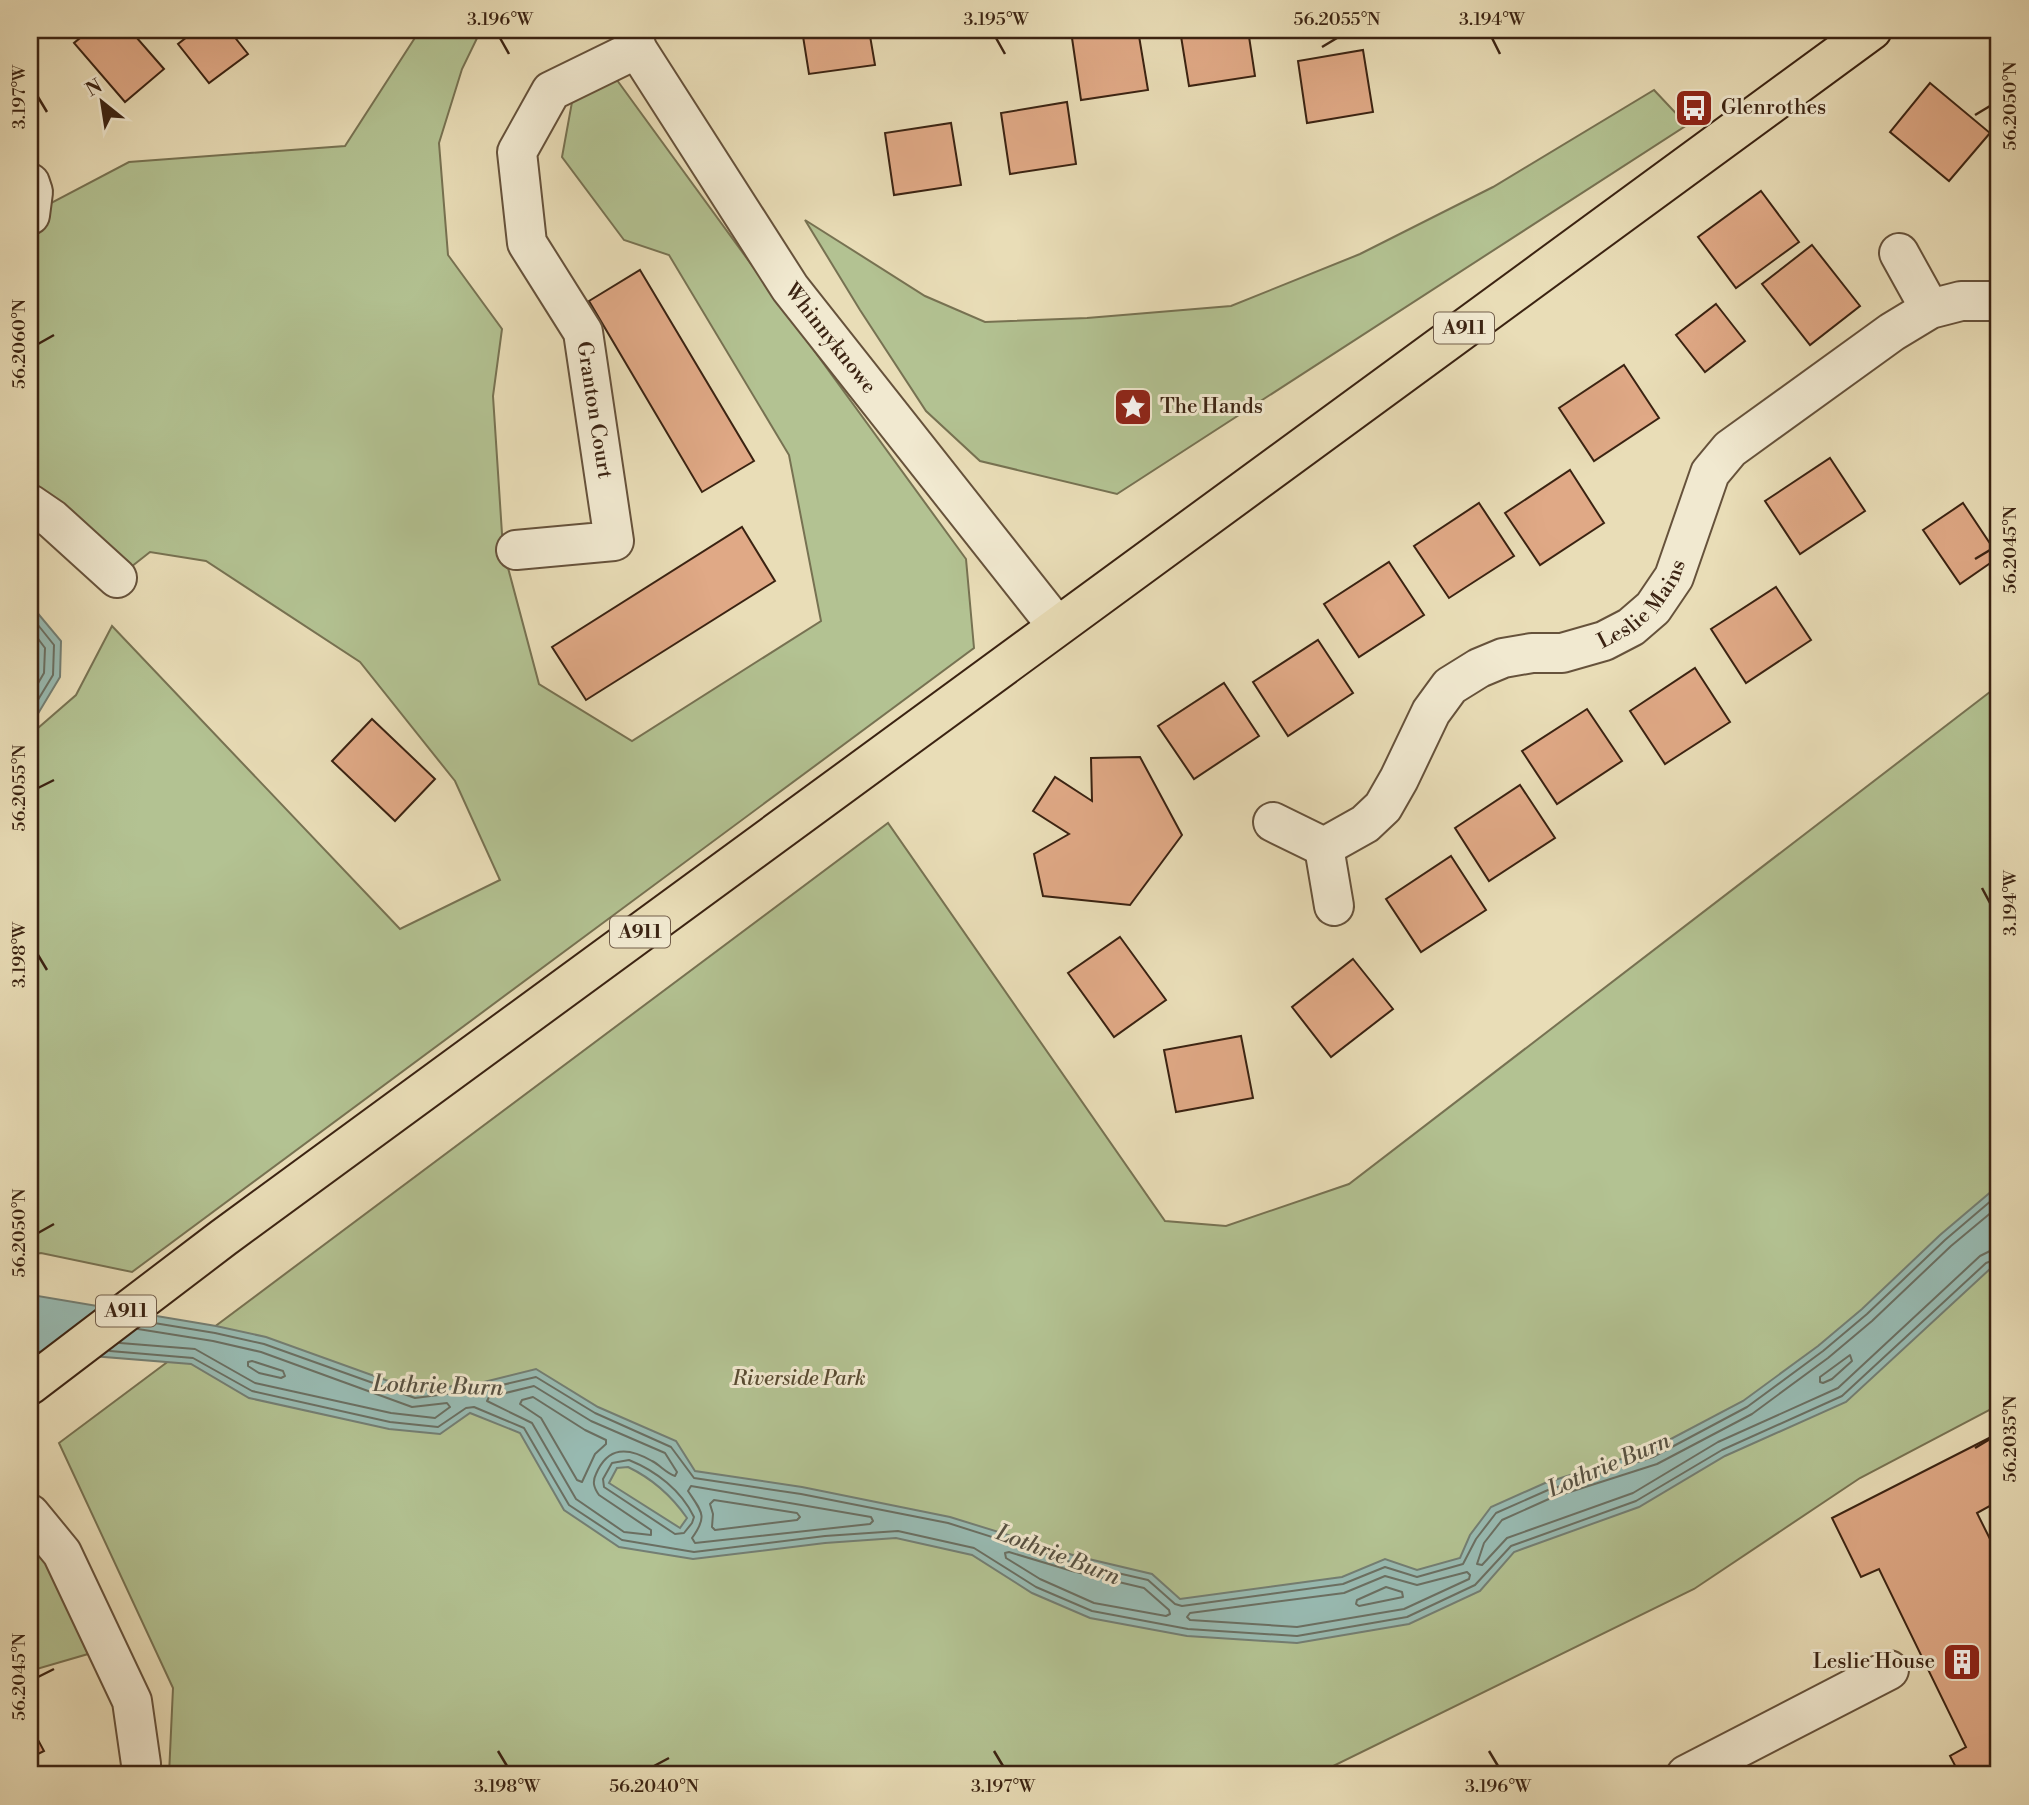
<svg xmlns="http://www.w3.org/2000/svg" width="2029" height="1805" font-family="'Libre Bodoni',serif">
	<rect width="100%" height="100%" fill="#e9ddb7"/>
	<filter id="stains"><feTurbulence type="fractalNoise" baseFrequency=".00286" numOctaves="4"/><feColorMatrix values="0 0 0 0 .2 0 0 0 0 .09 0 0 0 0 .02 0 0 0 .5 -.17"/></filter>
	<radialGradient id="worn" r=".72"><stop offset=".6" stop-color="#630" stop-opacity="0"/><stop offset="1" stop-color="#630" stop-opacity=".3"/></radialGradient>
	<g fill="#b3c292" stroke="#777252" stroke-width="2">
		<polygon points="420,30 481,30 462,69 439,143 448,255 502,329 493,396 503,549 539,684 632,741 821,621 789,455 669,255 624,240 562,157 572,102 614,76 966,559 974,648 132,1272 41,1253 30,1255 30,735 76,695 112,626 400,929 500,880 455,781 360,662 206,561 150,552 117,578 30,504 30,214 129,162 345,146"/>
		<polygon points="1654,90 1687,125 1117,494 980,461 926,411 860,310 805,220 925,296 985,322 1087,318 1231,306 1360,254 1493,187"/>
		<polygon points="1999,685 1999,1405 1860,1478 1694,1589 1315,1775 169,1775 173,1688 59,1443 888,823 1165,1221 1226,1226 1349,1184"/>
		<polygon points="30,1544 49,1566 88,1654 30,1671"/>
	</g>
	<g fill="#98bbb3" stroke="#737e73" stroke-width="2" fill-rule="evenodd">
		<polygon points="30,604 61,641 60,677 30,727"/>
		<path d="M 1999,1185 L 1999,1263 L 1991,1268 L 1846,1402 L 1725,1456 L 1639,1507 L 1514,1552 L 1480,1591 L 1409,1624 L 1297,1643 L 1187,1636 L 1090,1618 L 1032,1593 L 972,1555 L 896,1538 L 825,1543 L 693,1559 L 619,1547 L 564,1510 L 520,1433 L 470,1413 L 440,1434 L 389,1429 L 249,1398 L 191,1364 L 30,1351 L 30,1296 L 32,1295 L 216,1326 L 266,1337 L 416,1391 L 484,1382 L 536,1369 L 598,1407 L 676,1441 L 695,1471 L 802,1487 L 950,1517 L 1076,1556 L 1152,1574 L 1180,1599 L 1342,1577 L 1385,1559 L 1417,1570 L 1460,1558 L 1470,1535 L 1491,1507 L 1545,1483 L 1650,1450 L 1743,1401 L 1818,1346 L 1862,1309 L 1940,1235 ZM 628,1467 C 653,1479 671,1495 687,1518 L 680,1528 L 609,1483 L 617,1468 Z"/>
	</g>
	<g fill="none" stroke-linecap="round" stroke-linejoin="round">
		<g stroke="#6a6f62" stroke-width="2">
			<polyline points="30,615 54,645 53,675 30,713"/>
			<polyline points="30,628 45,648 44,673 30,697"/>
			<polyline points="1999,1206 1951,1246 1872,1321 1828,1358 1752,1414 1657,1464 1551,1498 1502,1520 1484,1543 1477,1564 1482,1565 1507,1538 1633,1493 1718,1442 1838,1388 1980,1256 1992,1250 1999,1249"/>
			<polyline points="148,1322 215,1333 264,1344 415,1398 485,1389 536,1377 595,1413 671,1447 694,1478 801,1494 948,1523 1074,1563 1148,1580 1175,1604 1182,1606 1343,1584 1385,1567 1417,1577 1463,1564 1476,1539 1496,1513 1548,1490 1653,1457 1747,1407 1823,1351 1867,1314 1945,1240 1999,1194"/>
			<polyline points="120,1343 195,1349 255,1383 391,1413 435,1418 450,1407 447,1403 412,1407 261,1352 213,1341 138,1329"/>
			<polyline points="110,1351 193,1358 252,1391 390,1422 438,1427 466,1408 474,1407 524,1428 569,1505 622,1540 694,1552 825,1536 898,1531 974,1548 1036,1587 1092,1611 1188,1629 1297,1636 1407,1617 1475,1585 1511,1546 1636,1501 1722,1450 1842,1396 1986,1263 1999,1258"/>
			<polygon points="1850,1355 1852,1361 1832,1379 1823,1383 1820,1382 1820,1377"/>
			<polygon points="252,1361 283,1371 285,1376 281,1378 259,1373 248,1366 248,1362"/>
			<path d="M 534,1386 L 591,1421 L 665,1453 L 677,1472 L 675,1476 C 666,1473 660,1465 652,1461 C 628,1447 608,1446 596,1474 C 592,1482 594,1488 599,1495 L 651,1530 L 651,1535 L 624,1532 L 576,1499 L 532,1423 L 487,1401 L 489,1397 Z"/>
			<polygon points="533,1397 585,1430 606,1440 606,1444 595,1454 582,1482 577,1480 541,1418 520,1404 522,1400"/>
			<path d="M 629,1460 C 656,1471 681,1490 694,1517 L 692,1523 L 684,1533 L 675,1534 L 604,1487 L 603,1479 L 612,1463 Z"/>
			<path d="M 691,1486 L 871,1517 L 873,1521 L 870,1524 L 695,1543 L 692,1538 C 708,1516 702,1512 688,1491 Z"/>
			<polygon points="714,1500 797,1513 800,1517 797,1520 715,1530 712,1527 713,1514 710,1504"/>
			<polygon points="1009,1552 1072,1571 1144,1588 1169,1610 1170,1614 1166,1616 1094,1603 1040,1579 1006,1558 1005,1553"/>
			<polygon points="1467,1572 1470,1575 1469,1579 1404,1609 1297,1627 1190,1620 1187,1617 1190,1613 1344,1593 1385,1576 1417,1585"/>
			<polygon points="1386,1587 1402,1592 1403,1597 1359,1606 1356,1604 1357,1600"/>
		</g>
	</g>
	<g fill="#e0a986" stroke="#3b2312" stroke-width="2">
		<polygon points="90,30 130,30 164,69 125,102 74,43"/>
		<polygon points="196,30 229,30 248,54 209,83 178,44"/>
		<polygon points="802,30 869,30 875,65 809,74"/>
		<polygon points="1127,30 1138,30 1148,90 1081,100 1072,38"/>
		<polygon points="1180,30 1248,30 1255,76 1189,86"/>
		<polygon points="1363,50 1373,112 1307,123 1298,61"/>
		<polygon points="1930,83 1990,133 1949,181 1890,132"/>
		<polygon points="1067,102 1076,164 1010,174 1001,113"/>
		<polygon points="951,123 961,185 894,195 885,133"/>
		<polygon points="1761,191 1799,242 1736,288 1698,237"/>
		<polygon points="1812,245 1860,306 1810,345 1762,284"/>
		<polygon points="640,270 754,461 702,492 589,301"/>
		<polygon points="1716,304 1745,341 1705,372 1676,335"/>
		<polygon points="1624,365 1659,418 1594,461 1559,408"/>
		<polygon points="1830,458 1865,511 1800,554 1765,501"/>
		<polygon points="1570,470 1604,523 1540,565 1505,513"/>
		<polygon points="1479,503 1514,556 1449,598 1414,546"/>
		<polygon points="1963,503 1999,557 1960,584 1923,530"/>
		<polygon points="742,527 775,581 586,700 552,647"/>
		<polygon points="1389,562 1424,615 1359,657 1324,604"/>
		<polygon points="1776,587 1811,640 1746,683 1711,629"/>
		<polygon points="1318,640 1353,693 1288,736 1253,682"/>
		<polygon points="1695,668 1730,722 1665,764 1630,711"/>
		<polygon points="1224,683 1259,736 1194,779 1158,726"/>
		<polygon points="1587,709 1622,761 1557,804 1522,751"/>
		<polygon points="372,719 435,779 395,821 332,761"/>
		<polygon points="1140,757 1182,835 1130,905 1043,896 1034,854 1069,834 1033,811 1055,777 1092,801 1091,758"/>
		<polygon points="1520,785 1555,838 1489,881 1455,828"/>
		<polygon points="1451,856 1486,910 1421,952 1386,899"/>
		<polygon points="1120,937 1166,1000 1114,1037 1068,973"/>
		<polygon points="1353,959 1393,1009 1331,1057 1292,1007"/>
		<polygon points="1241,1036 1253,1098 1176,1112 1164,1050"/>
		<polygon points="1999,1433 1999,1501 1977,1513 1999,1557 1999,1775 1960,1775 1950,1756 1966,1747 1879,1569 1861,1577 1832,1518"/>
		<polygon points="30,1725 44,1751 30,1758"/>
	</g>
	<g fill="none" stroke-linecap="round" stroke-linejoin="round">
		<defs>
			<g id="minor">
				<path id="s1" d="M 632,30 L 637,49 L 790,288 L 1057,626"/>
				<polyline points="30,183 33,192 30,215"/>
				<polyline points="1899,253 1930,309"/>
				<polyline points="30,504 52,519 117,578"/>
				<polyline points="516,550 614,541 583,332 527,243 517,152 551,91 637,49"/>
				<path id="s2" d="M 1273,822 L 1324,847 L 1365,824 L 1383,807 L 1399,779 L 1431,712 L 1450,686 L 1479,668 L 1503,658 L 1532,653 L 1562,653 L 1604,641 L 1631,627 L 1653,608 L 1674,577 L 1710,473 L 1730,449 L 1892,332 L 1930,309 L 1961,301 L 1999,301"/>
				<polyline points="1324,847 1334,906"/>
				<polyline points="30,1514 62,1553 132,1701 141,1764 140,1775"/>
				<polyline points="1686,1775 1889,1670"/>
			</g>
			<polyline id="major" points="30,1385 223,1238 1872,30"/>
		</defs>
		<use href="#minor" stroke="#66523b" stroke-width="42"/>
		<use href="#major" stroke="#3b2312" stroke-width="42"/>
		<use href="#minor" stroke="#f1e9d0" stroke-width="38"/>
		<use href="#major" stroke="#e9ddb7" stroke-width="38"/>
	</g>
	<path fill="none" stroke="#3b2312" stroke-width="2.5" d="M 500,38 L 509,54M 996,38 L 1005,54M 1492,38 L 1500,54M 1322,47 L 1337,38M 38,97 L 47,112M 1975,115 L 1990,106M 38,344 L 54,335M 1975,559 L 1990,550M 38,788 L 54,780M 1982,888 L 1990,903M 38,955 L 47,970M 38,1233 L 54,1224M 1975,1448 L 1990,1439M 38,1677 L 54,1669M 498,1751 L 507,1766M 994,1751 L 1003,1766M 1489,1751 L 1498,1766M 654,1766 L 669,1758"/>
	<defs>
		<symbol id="bus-square" viewBox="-11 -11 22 22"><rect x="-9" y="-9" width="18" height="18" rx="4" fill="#8f2418" stroke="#f1e9d0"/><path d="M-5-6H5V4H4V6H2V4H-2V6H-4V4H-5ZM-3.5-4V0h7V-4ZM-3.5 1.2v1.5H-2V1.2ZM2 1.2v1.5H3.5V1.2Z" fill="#fff"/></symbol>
		<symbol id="sight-square" viewBox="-11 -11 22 22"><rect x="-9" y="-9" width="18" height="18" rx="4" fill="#8f2418" stroke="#f1e9d0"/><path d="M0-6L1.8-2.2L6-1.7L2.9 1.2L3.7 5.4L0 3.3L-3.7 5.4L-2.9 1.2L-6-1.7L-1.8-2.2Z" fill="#fff"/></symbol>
		<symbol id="building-square" viewBox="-11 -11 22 22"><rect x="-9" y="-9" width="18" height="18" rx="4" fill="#8f2418" stroke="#f1e9d0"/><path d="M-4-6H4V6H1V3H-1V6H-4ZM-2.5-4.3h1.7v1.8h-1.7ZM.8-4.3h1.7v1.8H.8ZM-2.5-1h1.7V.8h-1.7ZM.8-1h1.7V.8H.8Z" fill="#fff"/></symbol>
	</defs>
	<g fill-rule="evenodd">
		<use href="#bus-square" x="1672" y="86" width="44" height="44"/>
		<use href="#sight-square" x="1111" y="385" width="44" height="44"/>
		<use href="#building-square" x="1940" y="1640" width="44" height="44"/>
	</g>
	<g text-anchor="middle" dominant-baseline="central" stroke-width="6" stroke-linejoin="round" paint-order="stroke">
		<g fill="#f1e9d0" stroke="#725e4b" stroke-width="2">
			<rect x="1434" y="312.5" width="60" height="31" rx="5"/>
			<rect x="610" y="916.5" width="60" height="31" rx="5"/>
			<rect x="96" y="1295.5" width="60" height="31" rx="5"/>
		</g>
		<g font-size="19" font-weight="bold" fill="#3b2312">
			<text x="1464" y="328">A911</text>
			<text x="640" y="932">A911</text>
			<text x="126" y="1311">A911</text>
		</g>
		<g font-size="21" fill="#3b2312" stroke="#f1e9d0" text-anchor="start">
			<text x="1721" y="108">Glenrothes</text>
			<text x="1160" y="407">The Hands</text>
			<text x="1935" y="1662" text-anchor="end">Leslie House</text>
		</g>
		<g font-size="21" fill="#3b2312" stroke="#f1e9d0">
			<text stroke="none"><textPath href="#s1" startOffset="368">Whinnyknowe</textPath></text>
			<text transform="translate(594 410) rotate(81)">Granton Court</text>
			<text stroke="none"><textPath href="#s2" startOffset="485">Leslie Mains</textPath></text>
		</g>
		<g font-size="21" font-style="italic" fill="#594b32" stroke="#f1e9d0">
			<text x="799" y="1379">Riverside Park</text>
		</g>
		<g font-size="23" font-style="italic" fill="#575142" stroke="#f1e9d0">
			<text transform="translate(438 1386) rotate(2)">Lothrie Burn</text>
			<text transform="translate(1609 1465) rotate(-23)">Lothrie Burn</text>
			<text transform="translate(1058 1555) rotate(21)">Lothrie Burn</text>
		</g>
	</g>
	<rect width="2029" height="1805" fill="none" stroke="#e9ddb7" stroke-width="77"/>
	<g transform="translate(102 102) rotate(330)" stroke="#f1e9d0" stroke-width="5" paint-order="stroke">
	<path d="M0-5L12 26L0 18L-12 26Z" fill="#3b2312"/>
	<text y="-10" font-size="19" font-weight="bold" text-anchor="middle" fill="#3b2312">N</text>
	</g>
	<rect x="38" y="38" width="1952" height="1728" fill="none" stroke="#3b2312" stroke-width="2.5"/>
	<g font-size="18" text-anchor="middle" fill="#3b2312">
		<text x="500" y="25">3.196°W</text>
		<text x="996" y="25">3.195°W</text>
		<text x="1337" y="25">56.2055°N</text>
		<text x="1492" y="25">3.194°W</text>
		<text transform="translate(19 97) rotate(-90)" y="6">3.197°W</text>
		<text transform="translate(2010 106) rotate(-90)" y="6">56.2050°N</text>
		<text transform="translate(19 344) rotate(-90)" y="6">56.2060°N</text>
		<text transform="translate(2010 550) rotate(-90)" y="6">56.2045°N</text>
		<text transform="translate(19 788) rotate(-90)" y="6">56.2055°N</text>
		<text transform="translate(2010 903) rotate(-90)" y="6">3.194°W</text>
		<text transform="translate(19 955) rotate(-90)" y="6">3.198°W</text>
		<text transform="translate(19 1233) rotate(-90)" y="6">56.2050°N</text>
		<text transform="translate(2010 1439) rotate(-90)" y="6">56.2035°N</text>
		<text transform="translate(19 1677) rotate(-90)" y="6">56.2045°N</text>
		<text x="507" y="1792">3.198°W</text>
		<text x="654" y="1792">56.2040°N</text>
		<text x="1003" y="1792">3.197°W</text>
		<text x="1498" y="1792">3.196°W</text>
	</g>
	<rect width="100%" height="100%" filter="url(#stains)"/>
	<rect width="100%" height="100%" fill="url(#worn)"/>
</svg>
